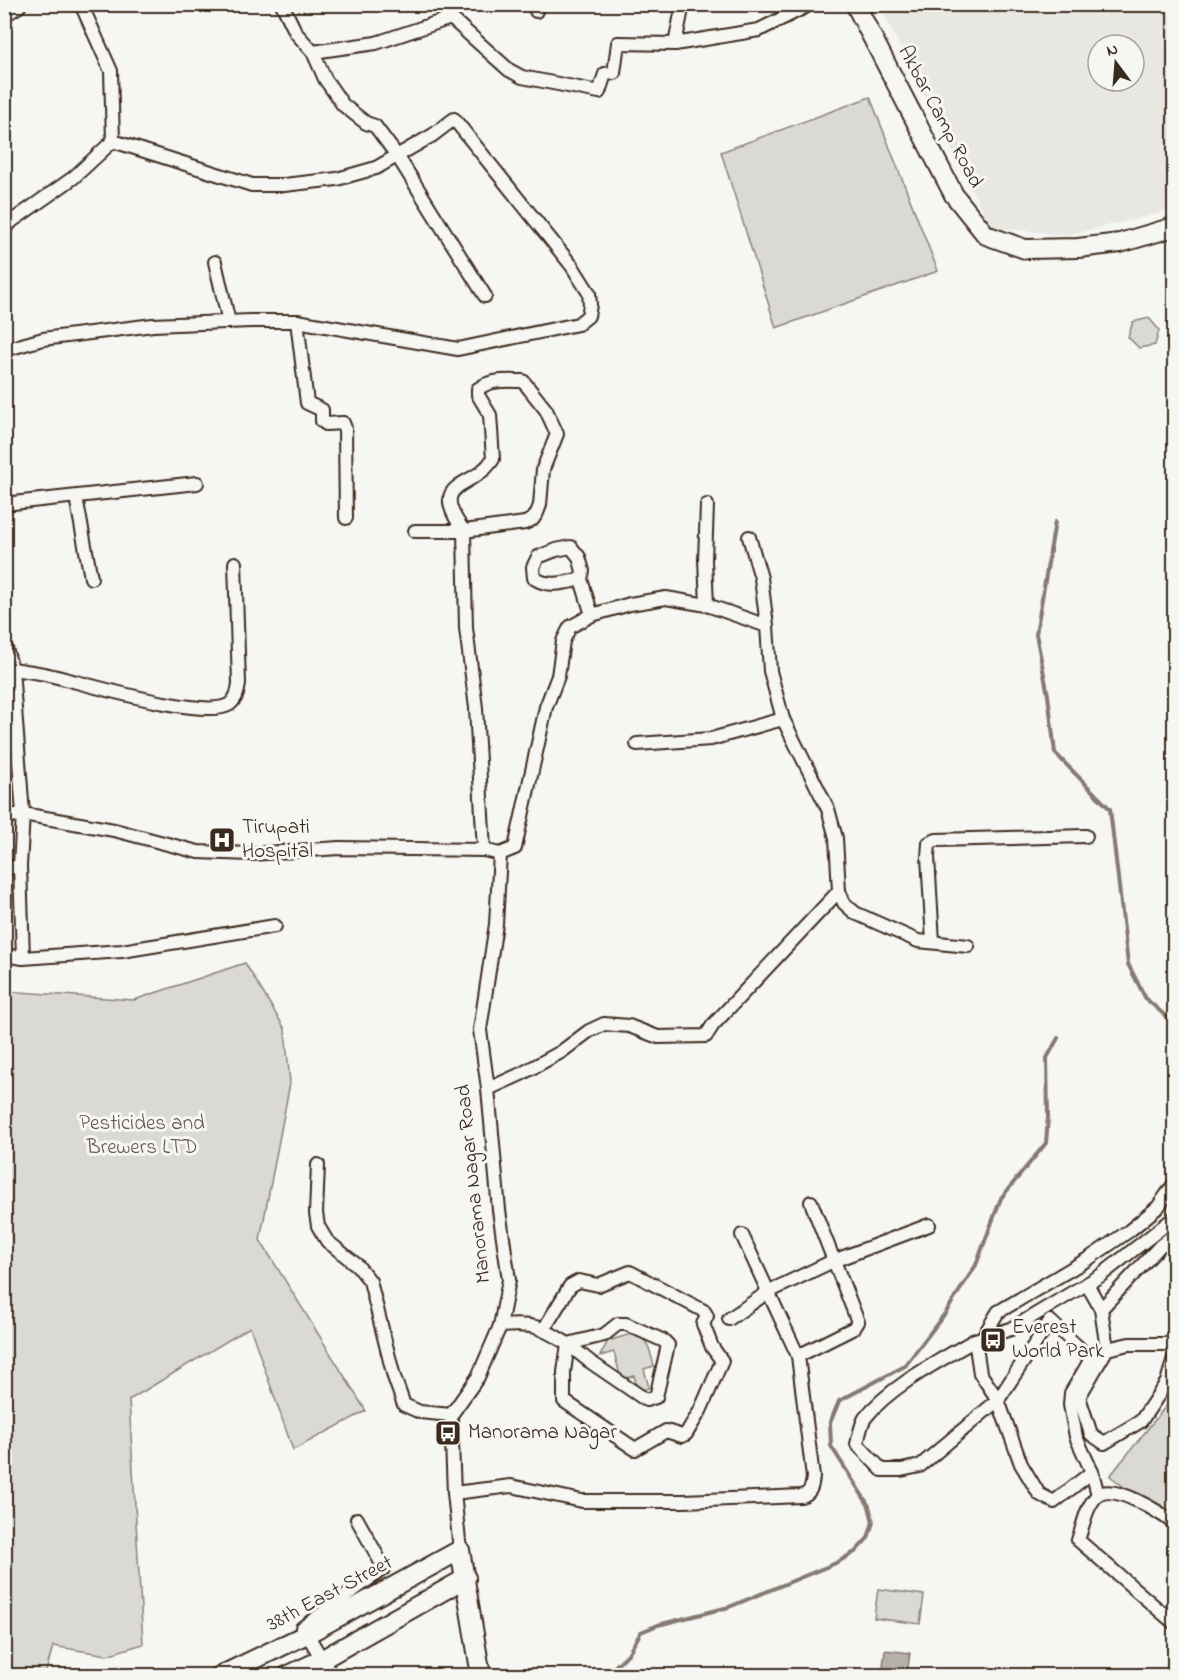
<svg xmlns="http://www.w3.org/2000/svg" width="1179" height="1680" font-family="'Indie Flower',sans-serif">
	<rect width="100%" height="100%" fill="#f6f6f2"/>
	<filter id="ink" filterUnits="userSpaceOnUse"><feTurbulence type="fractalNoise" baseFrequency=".0167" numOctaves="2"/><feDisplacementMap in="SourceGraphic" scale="12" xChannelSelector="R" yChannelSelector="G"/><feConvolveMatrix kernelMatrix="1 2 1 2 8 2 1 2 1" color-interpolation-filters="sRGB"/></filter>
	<g filter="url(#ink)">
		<path fill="#e8e7e2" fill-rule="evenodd" d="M 879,5 L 1174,5 L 1174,206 L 1157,214 L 1067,235 L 991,227 ZM 1098,45 L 1134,45 L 1134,81 L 1098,81 Z"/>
		<g fill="#dad9d3" stroke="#8a8278" stroke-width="1.5">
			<polygon points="870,97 938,271 776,328 721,152"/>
			<polygon points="1149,318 1159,330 1155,345 1139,348 1128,337 1133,322"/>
			<polygon points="245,963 285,1029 290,1083 260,1240 366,1411 293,1450 250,1327 129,1400 143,1644 107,1655 53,1646 45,1675 5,1675 5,991 134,1000"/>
			<path d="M 634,1333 C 650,1341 649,1349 654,1366 L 644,1369 L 649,1388 L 638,1391 L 634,1376 L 621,1379 L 614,1352 L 600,1356 L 608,1341 Z"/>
			<polygon points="1174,1396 1174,1527 1110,1476"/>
			<polygon points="878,1589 924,1595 920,1624 874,1618"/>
		</g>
		<polygon fill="#b6b0a9" stroke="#857a71" stroke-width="1.5" points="885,1650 910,1653 907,1675 882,1675"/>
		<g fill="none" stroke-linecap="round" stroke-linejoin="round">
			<g stroke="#857a71" stroke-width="4">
				<polyline points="1055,522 1036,634 1048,695 1055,753 1110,809 1128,964 1146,999 1168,1018 1174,1021"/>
				<polyline points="605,1676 628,1654 641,1632 658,1625 729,1607 836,1563 855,1552 868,1538 873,1522 869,1506 831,1446 830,1423 839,1401 905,1366 946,1312 976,1265 1001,1198 1046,1143 1048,1117 1047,1058 1058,1038"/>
			</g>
			<defs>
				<g id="street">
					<polyline points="282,4 296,33 313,52 325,79 343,105 366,123 375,126 398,157 485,296"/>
					<polyline points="439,4 451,18 509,70 522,77 599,92 605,74 614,73 618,43 675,44"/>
					<polyline points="683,4 675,44 759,30 811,4"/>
					<polyline points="536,11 536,4"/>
					<polyline points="313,52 376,43 451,18"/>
					<polyline points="4,230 12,221 73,178 113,141"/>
					<polyline points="215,262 229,322"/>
					<polyline points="297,321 307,403 322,410 322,421 326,424 343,423 345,428 346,518"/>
					<polyline points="4,350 43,339 153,325 250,321 297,321 458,349 578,324 588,316 590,305 589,293 572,266 454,119 433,135 376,168 337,179 284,185 252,185 113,141 111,71 81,4"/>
					<polyline points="76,497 91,578"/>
					<polyline points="4,504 197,483"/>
					<polyline points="415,531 464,531"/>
					<path d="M 464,531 C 426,479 474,490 493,459 L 490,415 L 478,395 L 478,389 C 491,379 506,381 523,381 L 546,410 L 557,434 L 543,469 L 540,505 L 537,513 L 533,519 L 525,523 L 464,531 L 466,628 L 476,708 L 484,850"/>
					<polyline points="749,537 761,578 767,626"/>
					<path d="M 581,579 C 564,583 549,588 534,578 L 533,567 L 538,557 L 556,550 L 571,547 L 579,557 L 583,571 L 581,579 L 592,615"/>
					<polyline points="707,605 705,560 707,505"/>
					<polyline points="4,642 12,669 23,814 20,866 23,958"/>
					<path d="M 12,669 C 24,671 37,672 49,675 C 81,682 206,721 230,704 C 237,698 238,691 239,683 L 235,563"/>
					<polyline points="637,744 711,739 783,719"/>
					<polyline points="4,817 23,814 114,830 198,852 251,854 339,848 484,850 500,854 515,848 546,707 558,676 563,641 570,627 592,615 630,604 666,598 707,605 767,626 770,671 783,719 828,809 836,838 839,891 844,903 855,913 918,941 968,946"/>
					<polyline points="4,869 20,866"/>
					<polyline points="933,942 928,857 929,843 936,840 1086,836"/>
					<polyline points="4,955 23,958 122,951 275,926"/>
					<polyline points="488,1089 521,1074 561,1052 589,1031 604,1024 629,1026 658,1037 706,1036 713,1025 839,891"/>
					<polyline points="318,1165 316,1213 318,1226 327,1241 357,1265 370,1281 394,1377 404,1405 420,1412 451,1415"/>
					<polyline points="742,1235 798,1356"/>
					<polyline points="1087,1284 1101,1309 1107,1349"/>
					<polyline points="1101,1309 1160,1246 1174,1235"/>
					<polyline points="729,1319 768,1292 833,1261 929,1225"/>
					<path d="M 500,1326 C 534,1323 539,1326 568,1344 L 604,1335 L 618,1324 L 626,1324 L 664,1341 L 668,1345 L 656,1397 L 646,1400 L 589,1361 L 568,1344"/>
					<polyline points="544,1329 570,1286 579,1281 598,1285 630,1272 704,1311 707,1316 703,1324 712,1347 722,1361 700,1411 686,1434 682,1436 666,1431 635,1449 564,1401 564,1372 568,1344"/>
					<polyline points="983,1337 998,1312 1088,1259 1129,1231 1158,1207 1174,1184"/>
					<path d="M 975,1340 C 941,1360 890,1386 865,1418 C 861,1424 859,1436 857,1444 L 882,1470 L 901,1470 L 920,1466 L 998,1400 L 1050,1321 L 1091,1359 L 1071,1393 L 1070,1405 L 1076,1437 L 1092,1472 L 1098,1495"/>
					<polyline points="1174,1344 1129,1344 1107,1349 1079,1397 1091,1434 1104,1443 1141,1421 1167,1382 1174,1358"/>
					<polyline points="1092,1472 1054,1502 1039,1494 1021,1464 998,1400 980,1373 975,1340 1011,1329 1100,1276 1174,1218"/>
					<path d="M 454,1493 L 511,1486 L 582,1501 L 684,1501 L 801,1496 C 811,1494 812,1486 813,1477 L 798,1356 L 854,1328 L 858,1322 L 811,1202"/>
					<path d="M 1174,1523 C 1159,1512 1113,1482 1097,1496 C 1086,1506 1083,1527 1078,1540 L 1174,1623"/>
					<polyline points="460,1550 454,1493 451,1415 478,1377 500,1326 509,1280 499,1210 488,1089 480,1030 496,924 500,854"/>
					<polyline points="302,1628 384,1568 357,1519"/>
					<polyline points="307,1634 332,1676"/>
				</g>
				<g id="secondary">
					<polyline points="855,4 954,195 986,235 1025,249 1078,248 1120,243 1174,227"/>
					<polyline points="4,12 17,4"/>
					<polyline points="220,1676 307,1634 460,1550 481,1676"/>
					<polyline points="287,1676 321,1660 466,1578"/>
				</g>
			</defs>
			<use href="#street" stroke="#3b2a1e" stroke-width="16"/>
			<use href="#secondary" stroke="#3b2a1e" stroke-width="22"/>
			<use href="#street" stroke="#f6f6f2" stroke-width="12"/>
			<use href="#secondary" stroke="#f6f6f2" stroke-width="18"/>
		</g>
	</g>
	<defs>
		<symbol id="hospital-square" viewBox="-11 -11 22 22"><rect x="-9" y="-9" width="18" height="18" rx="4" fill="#3b2a1e" stroke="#f6f6f2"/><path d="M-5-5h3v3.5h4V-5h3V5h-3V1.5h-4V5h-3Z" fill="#fff"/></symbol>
		<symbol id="bus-square" viewBox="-11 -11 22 22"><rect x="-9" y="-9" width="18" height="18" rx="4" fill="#3b2a1e" stroke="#f6f6f2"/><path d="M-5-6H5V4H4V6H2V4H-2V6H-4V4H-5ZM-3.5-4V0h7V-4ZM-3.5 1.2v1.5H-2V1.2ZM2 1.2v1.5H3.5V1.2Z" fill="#fff"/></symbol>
	</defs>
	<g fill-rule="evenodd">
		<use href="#hospital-square" x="207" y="825" width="30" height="30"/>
		<use href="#bus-square" x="978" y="1325" width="30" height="30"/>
		<use href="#bus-square" x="433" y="1418" width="30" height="30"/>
	</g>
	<g text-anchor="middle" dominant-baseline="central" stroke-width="6" stroke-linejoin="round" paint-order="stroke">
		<g font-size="21" fill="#3b2a1e" stroke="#f6f6f2">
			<text transform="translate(940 117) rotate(62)">Akbar Camp Road</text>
			<text transform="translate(474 1184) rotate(-96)">Manorama Nagar Road</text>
			<text transform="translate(330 1594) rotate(-28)">38th East Street</text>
		</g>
		<g font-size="21" fill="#3b2a1e" stroke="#f6f6f2" text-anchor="start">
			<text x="242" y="828">Tirupati<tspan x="242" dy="24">Hospital</tspan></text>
			<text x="1012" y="1328">Everest<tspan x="1012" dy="24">World Park</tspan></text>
			<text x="468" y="1433">Manorama Nagar</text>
		</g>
		<g font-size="21" fill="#63564b" stroke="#f6f6f2">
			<text x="142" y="1124">Pesticides and<tspan x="142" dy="24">Brewers LTD</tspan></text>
		</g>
	</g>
	<rect width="1179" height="1680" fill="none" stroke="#f6f6f2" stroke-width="24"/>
	<rect x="12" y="12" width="1155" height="1656" fill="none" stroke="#3b2a1e" stroke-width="2" filter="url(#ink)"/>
	<g transform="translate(1116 63) rotate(344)"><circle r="28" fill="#f6f6f2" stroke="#aba49d" stroke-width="1.5"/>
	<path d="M0-4.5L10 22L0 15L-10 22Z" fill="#3b2a1e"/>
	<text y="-9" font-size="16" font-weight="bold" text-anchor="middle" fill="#3b2a1e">N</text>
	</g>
</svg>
